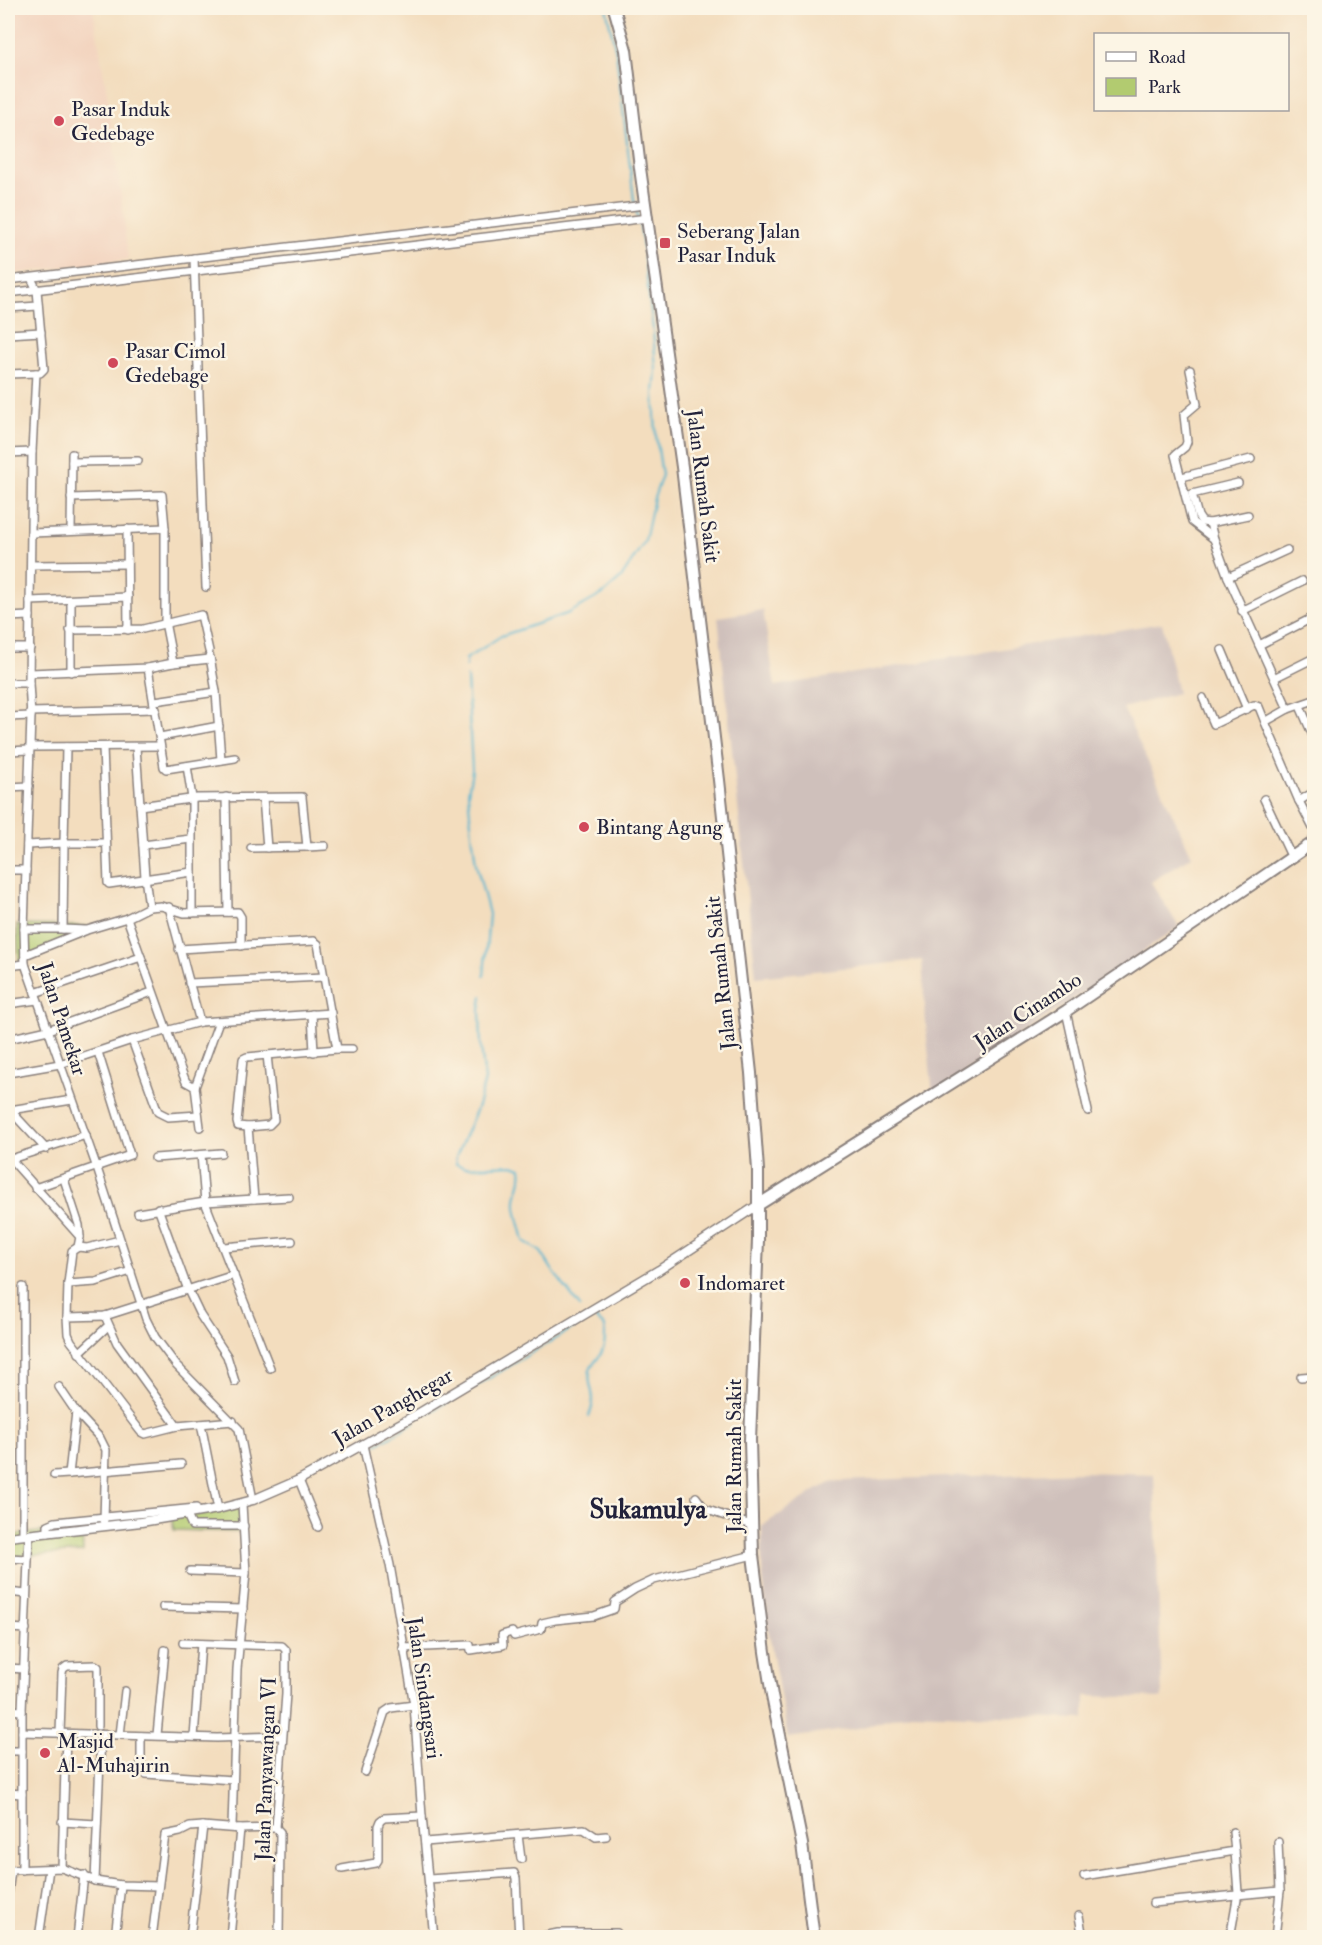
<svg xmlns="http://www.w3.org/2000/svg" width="1322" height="1945" font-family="'IM FELL Double Pica',serif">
	<rect width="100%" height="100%" fill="#fcf5e5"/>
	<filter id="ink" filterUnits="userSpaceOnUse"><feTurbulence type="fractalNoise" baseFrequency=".0167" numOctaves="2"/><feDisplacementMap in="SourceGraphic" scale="12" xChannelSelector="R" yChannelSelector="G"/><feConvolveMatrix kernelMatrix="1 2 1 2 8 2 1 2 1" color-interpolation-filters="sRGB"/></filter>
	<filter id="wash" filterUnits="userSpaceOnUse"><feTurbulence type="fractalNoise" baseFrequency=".008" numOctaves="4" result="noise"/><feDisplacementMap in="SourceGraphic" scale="24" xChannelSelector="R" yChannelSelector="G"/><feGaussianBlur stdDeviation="1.35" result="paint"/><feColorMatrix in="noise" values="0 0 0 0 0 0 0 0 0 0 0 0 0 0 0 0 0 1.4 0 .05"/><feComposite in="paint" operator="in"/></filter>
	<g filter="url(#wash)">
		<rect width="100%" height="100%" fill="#f3ddbe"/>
		<polygon fill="#f3d4bf" points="8,8 93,8 107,94 123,211 128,259 8,274"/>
		<g fill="#cfc0bb">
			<polygon points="763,610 775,686 1162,623 1178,693 1123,708 1192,856 1151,882 1179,927 933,1094 927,1039 922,960 756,977 718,617"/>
			<polygon points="1081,1472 1154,1474 1162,1698 1085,1696 1085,1719 911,1713 859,1728 788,1738 769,1634 762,1567 762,1526 818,1489 830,1483 840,1481"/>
		</g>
		<g fill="#b2cb70" stroke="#6a7656" stroke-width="1.5">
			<polygon points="17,925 87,926 85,936 19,962"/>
			<polygon points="240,1504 242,1532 174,1530 171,1517"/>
			<polygon points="82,1526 83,1552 8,1557 8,1536"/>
		</g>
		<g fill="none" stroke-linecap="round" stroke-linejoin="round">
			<g stroke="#51b4d0" stroke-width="2">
				<polyline points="466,666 466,659 501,636 569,613 603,594 621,578 645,541 654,498 662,475 656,436 654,393 656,370 653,330 641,231 634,200 616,52 606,8"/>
				<polyline points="467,677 472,770 468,793 472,834 476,864 489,914 484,976"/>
				<path d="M 482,996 L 480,1010 L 481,1047 L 485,1080 L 478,1106 L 456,1157 L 456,1164 L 465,1167 L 513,1165 L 521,1168 C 524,1185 514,1191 516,1207 C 517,1218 522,1230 524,1241 L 541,1252 L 553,1271 L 580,1307"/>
				<polyline points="468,1391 593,1316"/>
				<polyline points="427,1414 454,1399"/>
				<path d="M 589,1416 C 599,1393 586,1388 590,1370 C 592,1365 595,1362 598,1358 C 606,1348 605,1339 605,1327 L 593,1316"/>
				<polyline points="367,1450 415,1422"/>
				<polyline points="420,1741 427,1819"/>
				<polyline points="430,1852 432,1874"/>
				<polyline points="434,1887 437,1931"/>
			</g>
		</g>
	</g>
	<g filter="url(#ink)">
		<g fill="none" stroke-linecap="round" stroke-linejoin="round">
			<defs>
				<g id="minor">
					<polyline points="194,258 206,587"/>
					<polyline points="31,278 37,290 44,369 40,373 36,373 32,452 29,683 31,716 24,929 25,964 97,1168 146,1319 155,1337 176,1365 239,1429 253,1500"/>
					<polyline points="8,280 645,205"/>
					<polyline points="8,293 648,218"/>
					<polyline points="8,308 38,306"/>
					<polyline points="8,334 41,332"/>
					<polyline points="1190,370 1197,404 1184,415 1187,442 1185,447 1175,455 1192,522 1214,539 1228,577 1288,709"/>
					<polyline points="8,374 36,373"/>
					<polyline points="8,453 32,452"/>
					<polyline points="72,462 138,461"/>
					<polyline points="1182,477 1251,459"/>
					<polyline points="71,498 162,495 165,528 165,622 173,663"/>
					<polyline points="1210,523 1202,522 1198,516 1192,494 1238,483"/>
					<polyline points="127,529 128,630"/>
					<polyline points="71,531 72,454"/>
					<polyline points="31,533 165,528"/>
					<polyline points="1214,539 1210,523 1248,515"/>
					<polyline points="32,565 127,564"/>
					<polyline points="1228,577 1287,550"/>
					<polyline points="30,601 128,597"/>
					<polyline points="1242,611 1302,581"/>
					<polyline points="8,617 30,616"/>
					<polyline points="70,630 143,629 201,615 209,651"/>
					<polyline points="1259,645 1314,617"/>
					<polyline points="8,648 30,648"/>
					<polyline points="1222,650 1247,709"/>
					<polyline points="210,657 216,692 221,760"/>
					<polyline points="148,668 164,767 166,769 235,758"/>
					<polyline points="71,672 71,600"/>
					<polyline points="30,673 148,668 173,663 210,659"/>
					<polyline points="1274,678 1314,658"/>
					<polyline points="8,683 29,683"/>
					<polyline points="1203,698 1214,724 1254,705 1259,707 1265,722"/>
					<polyline points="1314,700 1288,709 1265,722 1299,801 1314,830"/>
					<polyline points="155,701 216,692"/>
					<polyline points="1300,706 1314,738"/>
					<polyline points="30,712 156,709"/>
					<polyline points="8,717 31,716"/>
					<polyline points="160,737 219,726"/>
					<polyline points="30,747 160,746"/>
					<polyline points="66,747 64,843 106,843"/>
					<polyline points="103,747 108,883 109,884 192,872"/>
					<polyline points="8,751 29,750"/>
					<polyline points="187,766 192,798 192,913"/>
					<polyline points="8,787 29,786"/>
					<polyline points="226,797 228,912"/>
					<polyline points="263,798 267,848"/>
					<polyline points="1264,799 1292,858"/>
					<polyline points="1299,801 1314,792"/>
					<polyline points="140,806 197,798 302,797 307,847 251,848"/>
					<polyline points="27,845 64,843 63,929 85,930"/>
					<polyline points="143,845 191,839"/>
					<polyline points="307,847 325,846"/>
					<polyline points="8,870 26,870"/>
					<polyline points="149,907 161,906 184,913 238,912 241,917 241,946"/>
					<polyline points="169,907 200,1022"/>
					<polyline points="127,918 180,1067 186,1082 195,1087"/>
					<polyline points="24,929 63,929"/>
					<polyline points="179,949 314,941 318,944 337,1049 267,1055 274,1120 269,1125 248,1127 238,1126 237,1122 243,1059 247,1057 267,1055"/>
					<polyline points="25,955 87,930 127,918 149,907 145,877 136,747"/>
					<polyline points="8,966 25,964"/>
					<polyline points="189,983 324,977"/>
					<polyline points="35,993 141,957"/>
					<polyline points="8,1004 37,1000"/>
					<polyline points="1066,1011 1088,1111"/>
					<polyline points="312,1014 314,1052"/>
					<polyline points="8,1039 48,1030 152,992"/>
					<polyline points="132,1040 158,1112 168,1117 198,1115"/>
					<polyline points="337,1049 352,1049"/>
					<polyline points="8,1073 60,1064 132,1040 200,1022 331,1013"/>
					<polyline points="9,1109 46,1149"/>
					<polyline points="10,1110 72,1100"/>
					<polyline points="200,1127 195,1087 219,1021"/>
					<polyline points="248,1127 254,1199"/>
					<polyline points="201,1155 205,1202 270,1368"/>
					<polyline points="8,1156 80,1237 78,1247"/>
					<polyline points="155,1158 221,1153"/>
					<polyline points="11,1159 86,1135"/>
					<polyline points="64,1179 79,1225 80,1237"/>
					<polyline points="35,1188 130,1155 98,1052"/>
					<polyline points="158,1208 188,1290 200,1315 227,1356 235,1382"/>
					<polyline points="138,1213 205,1202 289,1197"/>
					<polyline points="224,1247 292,1241"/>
					<polyline points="68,1284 96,1282 131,1271"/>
					<polyline points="105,1316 117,1343 177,1426"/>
					<polyline points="67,1317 68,1284 72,1251 78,1247 87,1248 120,1240"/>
					<polyline points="79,1353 108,1326"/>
					<polyline points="1301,1377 1314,1376"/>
					<polyline points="59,1387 76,1412 100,1438 106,1450 104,1520"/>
					<polyline points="76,1412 69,1474 181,1464"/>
					<polyline points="233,1421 177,1426 145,1434 141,1432 71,1341 68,1334 67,1317 105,1316 234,1275"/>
					<polyline points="201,1424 218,1509"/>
					<polyline points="363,1445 390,1565 414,1705 422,1816 434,1938"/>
					<polyline points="54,1475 69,1474"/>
					<polyline points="299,1480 318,1527"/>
					<polyline points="696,1497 705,1509 751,1525"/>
					<polyline points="187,1515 192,1526 244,1526"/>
					<polyline points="48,1533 48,1525 55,1522 196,1508"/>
					<polyline points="23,1535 23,1287"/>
					<polyline points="8,1558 28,1559"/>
					<polyline points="190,1571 246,1573"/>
					<polyline points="8,1592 26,1594"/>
					<polyline points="163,1607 243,1609"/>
					<polyline points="8,1628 26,1629"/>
					<polyline points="183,1643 282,1646 286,1650 286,1694 276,1828 280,1832 279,1938"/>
					<polyline points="403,1648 470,1645 471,1650 503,1645 502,1635 512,1632 514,1636 541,1629 542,1623 555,1620 594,1616 614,1609 615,1602 635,1589 654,1580 753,1555"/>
					<polyline points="8,1668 24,1669"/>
					<polyline points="8,1710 22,1711"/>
					<polyline points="22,1732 217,1738 282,1736"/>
					<polyline points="60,1734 62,1673 63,1669 67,1666 95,1665 98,1667 98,1726"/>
					<polyline points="120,1735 125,1691"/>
					<polyline points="157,1735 165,1650"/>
					<polyline points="141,1736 141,1769 146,1774 233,1780"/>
					<polyline points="194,1737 201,1644"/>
					<polyline points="8,1751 22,1751"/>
					<polyline points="365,1772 385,1712 391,1708 414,1705"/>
					<polyline points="8,1793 22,1794"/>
					<polyline points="62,1822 97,1824"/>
					<polyline points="232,1827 237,1669 246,1573 242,1504"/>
					<polyline points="1233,1832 1235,1851"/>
					<polyline points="518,1835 521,1859"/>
					<polyline points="425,1842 584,1829 596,1837 606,1836"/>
					<polyline points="1278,1842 1280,1891"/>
					<polyline points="62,1868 66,1735"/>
					<polyline points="342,1869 376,1863 378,1860 378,1826 380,1821 384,1818 422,1816"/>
					<polyline points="22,1870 22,1711 29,1535"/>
					<polyline points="1084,1876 1235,1851 1238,1893 1230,1938"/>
					<polyline points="429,1879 514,1873 516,1878 519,1938"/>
					<polyline points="95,1881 101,1735"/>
					<polyline points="8,1894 11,1870 62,1868 95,1881 121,1885 158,1886"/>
					<polyline points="1153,1903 1280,1891 1275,1938"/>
					<polyline points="1079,1916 1083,1938"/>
					<polyline points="434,1937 452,1938"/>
					<polyline points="39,1938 49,1869"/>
					<polyline points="77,1938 84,1875"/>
					<polyline points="115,1938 121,1885"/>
					<polyline points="152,1938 165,1835 180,1832 190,1827 203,1826 240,1829 276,1828"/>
					<polyline points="190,1938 203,1826"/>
					<polyline points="230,1938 240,1829"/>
					<polyline points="534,1938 558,1933 617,1933"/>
					<polyline points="1206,1938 1231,1935"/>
				</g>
				<polyline id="tertiary" points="8,1537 141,1522 218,1509 253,1500 299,1480 421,1412 548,1336 659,1270 758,1205"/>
				<g id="primary">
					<polyline points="614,8 626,50 640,168 682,467 719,780 751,1073 758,1170 758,1240 750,1440 753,1555 765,1652 772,1696 802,1844 814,1938"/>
					<polyline points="758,1205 1066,1011 1314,842"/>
				</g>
			</defs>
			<use href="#minor" stroke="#8a807c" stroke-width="10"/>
			<use href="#tertiary" stroke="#8a807c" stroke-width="11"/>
			<use href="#primary" stroke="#8a807c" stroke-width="14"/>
			<use href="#minor" stroke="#fff" stroke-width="7"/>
			<use href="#tertiary" stroke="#fff" stroke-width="8"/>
			<use href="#primary" stroke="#fff" stroke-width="10"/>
		</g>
	</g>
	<g fill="#d1495b" stroke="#fcf5e5" stroke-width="2">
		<circle cx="59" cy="121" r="6"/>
		<rect x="659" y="237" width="12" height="12" rx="3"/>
		<circle cx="113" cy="363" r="6"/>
		<circle cx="584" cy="827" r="6"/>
		<circle cx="685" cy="1283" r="6"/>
		<circle cx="45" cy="1753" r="6"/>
	</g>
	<g text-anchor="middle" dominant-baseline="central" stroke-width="5" stroke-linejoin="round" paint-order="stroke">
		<g font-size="21" fill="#22223b" stroke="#fcf5e5" text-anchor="start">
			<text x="71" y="109">Pasar Induk<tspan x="71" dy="24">Gedebage</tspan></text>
			<text x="677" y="231">Seberang Jalan<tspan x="677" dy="24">Pasar Induk</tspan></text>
			<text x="125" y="351">Pasar Cimol<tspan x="125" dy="24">Gedebage</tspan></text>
			<text x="596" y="827">Bintang Agung</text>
			<text x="697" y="1283">Indomaret</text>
			<text x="57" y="1741">Masjid<tspan x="57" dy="24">Al-Muhajirin</tspan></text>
		</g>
		<g font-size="21" fill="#22223b" stroke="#fcf5e5">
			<text transform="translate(703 486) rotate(83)">Jalan Rumah Sakit</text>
			<text transform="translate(721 973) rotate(-96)">Jalan Rumah Sakit</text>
			<text transform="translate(1028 1011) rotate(-33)">Jalan Cinambo</text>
			<text transform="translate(62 1019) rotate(72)">Jalan Pamekar</text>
			<text transform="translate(393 1407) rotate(-30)">Jalan Panghegar</text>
			<text transform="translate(734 1456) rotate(-90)">Jalan Rumah Sakit</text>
			<text transform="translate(424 1688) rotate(82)">Jalan Sindangsari</text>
			<text transform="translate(266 1769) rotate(-88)">Jalan Panyawangan VI</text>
		</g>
		<g font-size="27" font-weight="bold" fill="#22223b" stroke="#fcf5e5">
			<text x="648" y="1509">Sukamulya</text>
		</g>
	</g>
	<rect width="1322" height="1945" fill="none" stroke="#fcf5e5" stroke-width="30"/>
	<rect x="1094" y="33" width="195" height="78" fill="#fcf5e5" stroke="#a5a1a1" stroke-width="1.5"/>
	<rect x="1106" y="52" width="30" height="9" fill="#ffffff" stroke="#a5a1a1" stroke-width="1.5"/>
	<text x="1148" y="63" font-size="18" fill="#22223b">Road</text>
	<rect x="1106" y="78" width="30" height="18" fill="#b2cb70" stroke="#a5a1a1" stroke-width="1.5"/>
	<text x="1148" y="93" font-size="18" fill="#22223b">Park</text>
</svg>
